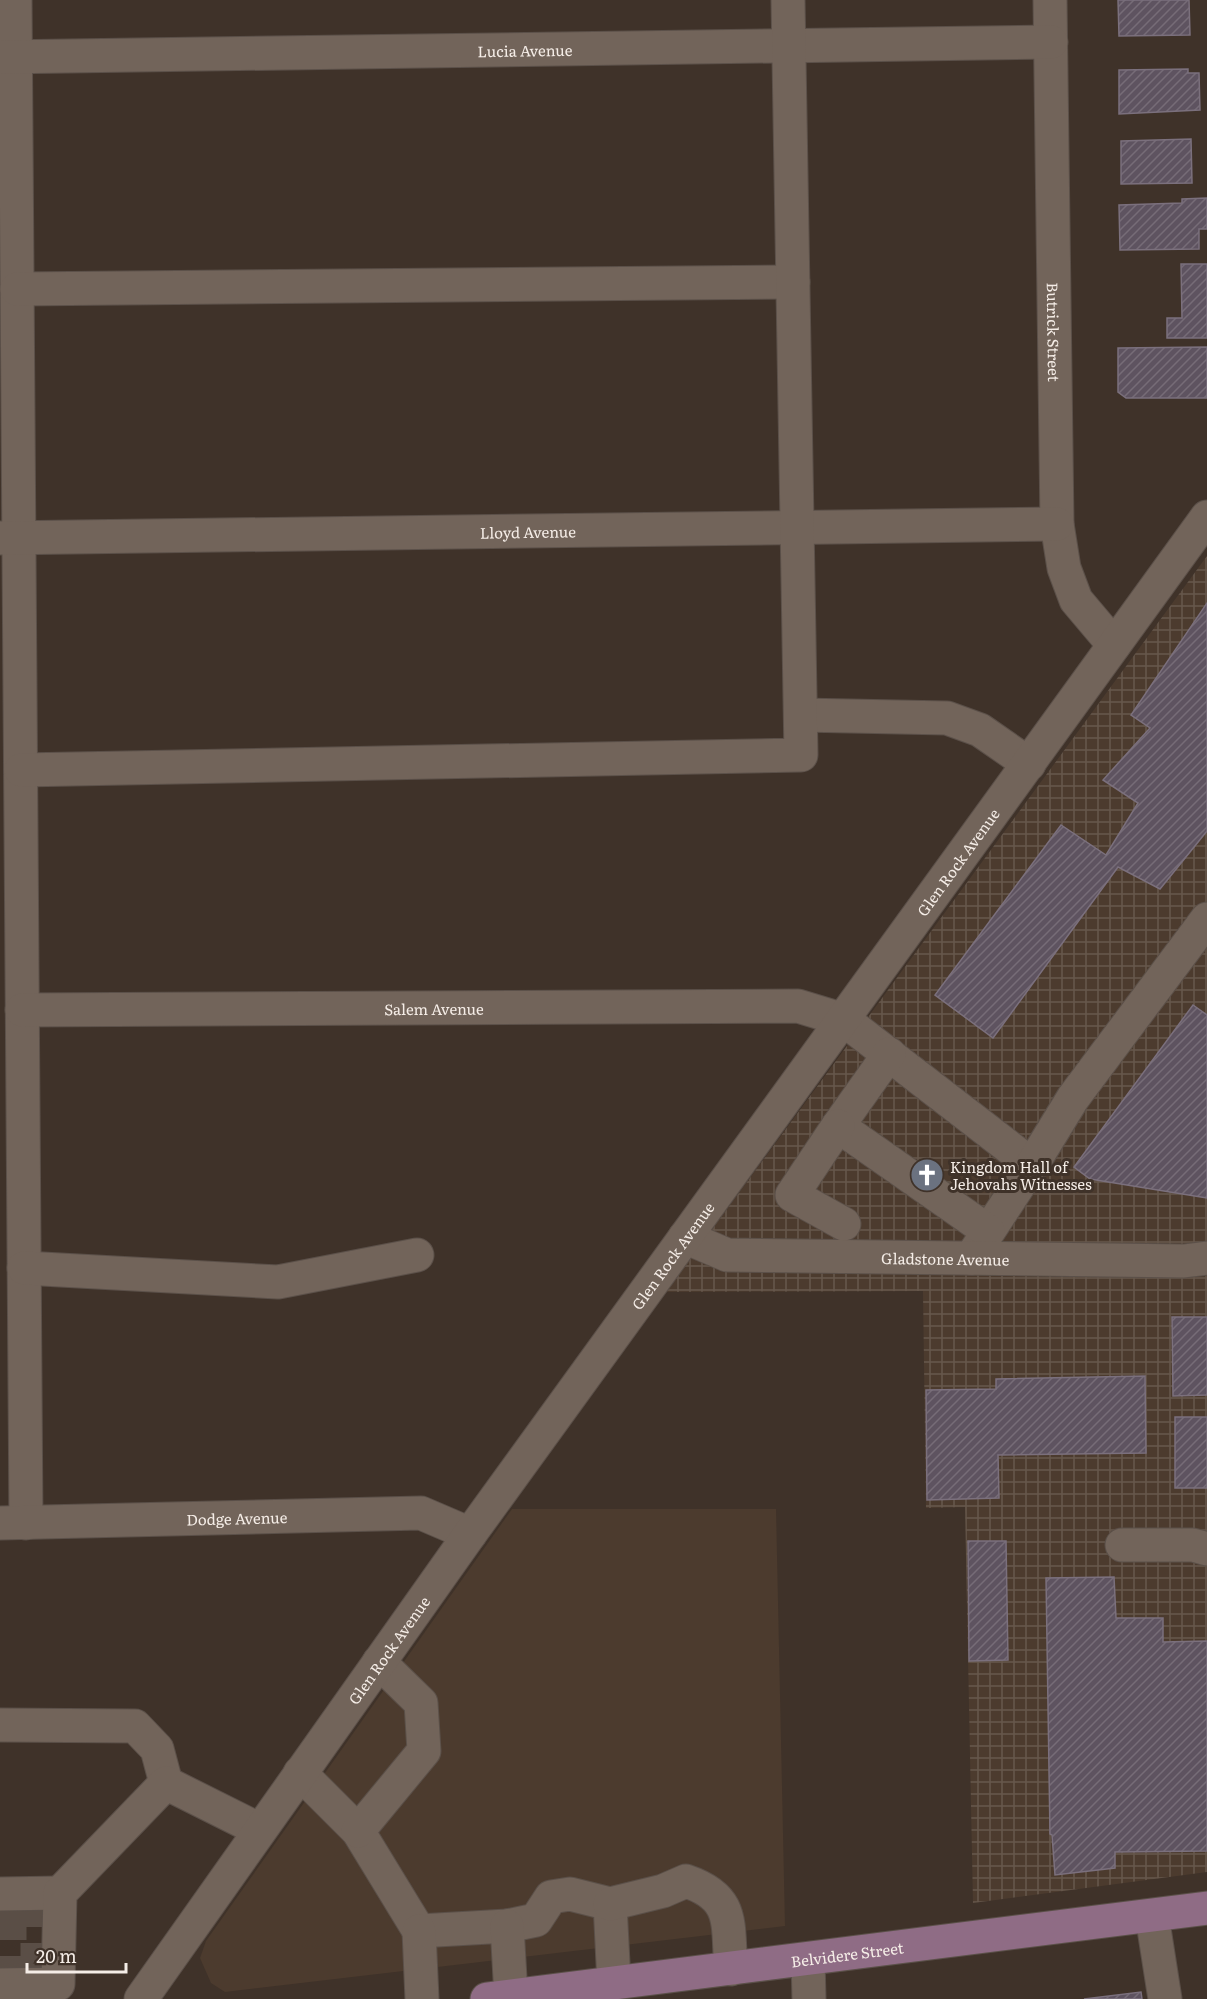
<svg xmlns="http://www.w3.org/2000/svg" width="1207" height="1999" font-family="Literata,serif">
	<defs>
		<pattern id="industrial-grid" width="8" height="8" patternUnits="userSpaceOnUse" patternTransform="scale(1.5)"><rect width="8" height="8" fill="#4c3b2e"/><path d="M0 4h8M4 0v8" fill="none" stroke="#66584c"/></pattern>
		<pattern id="building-hatch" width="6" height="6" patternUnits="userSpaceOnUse" patternTransform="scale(1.5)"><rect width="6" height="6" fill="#5e5360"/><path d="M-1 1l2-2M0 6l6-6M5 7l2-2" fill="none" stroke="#766c77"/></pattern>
	</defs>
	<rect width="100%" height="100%" fill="#3f3229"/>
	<polygon fill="#4c3b2e" points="512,1509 776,1509 785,1926 225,1992 211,1983 200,1958 206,1941"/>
	<polygon fill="url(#industrial-grid)" points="1207,556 1207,1872 973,1903 965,1507 926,1508 923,1291 666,1292"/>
	<g fill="url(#building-hatch)" stroke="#7b707d" stroke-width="1.5">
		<polygon points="1118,0 1189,0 1190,35 1119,36"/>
		<polygon points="1188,69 1188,73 1199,73 1200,110 1119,114 1119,70"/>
		<polygon points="1191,139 1192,183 1121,184 1121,141"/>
		<polygon points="1207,198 1207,229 1199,229 1199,249 1120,250 1119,205 1182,203 1182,199"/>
		<polygon points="1181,264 1207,264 1207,338 1167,338 1167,318 1182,318"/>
		<polygon points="1207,347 1207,398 1126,398 1118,392 1118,348"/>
		<polygon points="1207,603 1207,831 1160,889 1118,867 993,1038 935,995 1061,825 1106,855 1138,803 1103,780 1150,728 1131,715"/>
		<polygon points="1193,1005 1207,1015 1207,1198 1090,1179 1074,1167"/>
		<polygon points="1172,1317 1207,1317 1207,1395 1173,1396"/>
		<polygon points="1145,1376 1146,1453 998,1455 999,1498 927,1500 926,1390 996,1389 996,1379"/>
		<rect x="1175" y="1417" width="32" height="71"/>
		<polygon points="968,1541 1006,1541 1008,1660 969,1661"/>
		<polygon points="1114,1577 1116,1618 1163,1618 1163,1642 1207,1641 1207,1851 1115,1852 1115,1868 1055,1875 1052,1835 1050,1834 1046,1578"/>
		<polygon points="1141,1992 1142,1999 1084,1999"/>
	</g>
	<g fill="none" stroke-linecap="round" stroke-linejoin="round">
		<g stroke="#5a4e46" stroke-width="33" stroke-dasharray="33 16" stroke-linecap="butt">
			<polyline points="10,1907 10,1977"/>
			<polyline points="37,1976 37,1908"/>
		</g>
		<defs>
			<g id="minor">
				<polyline points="15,0 26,1523"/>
				<path id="s1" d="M 1050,0 L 1057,524 L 1064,568 L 1076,600 L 1114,645"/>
				<path id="s2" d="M 0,57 L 1051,42"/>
				<polyline points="17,289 793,282"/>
				<path id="s3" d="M 0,538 L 1057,524"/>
				<polyline points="801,715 947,718 980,730 1029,764"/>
				<polyline points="21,770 801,755 788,0"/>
				<path id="s4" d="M 22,1010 L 798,1006 L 844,1020 L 1032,1165 L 971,1258"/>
				<polyline points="889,1054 838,1126 988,1231"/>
				<polyline points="838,1126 792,1195 844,1224"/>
				<polyline points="1032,1165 1073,1098 1207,919"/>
				<path id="s5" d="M 685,1237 L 727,1255 L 1184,1261 L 1207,1258"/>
				<polyline points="24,1268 278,1282 417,1255"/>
				<path id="s6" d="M 0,1523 L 421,1513 L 470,1534"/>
				<polyline points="1122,1545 1193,1545 1207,1549"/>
				<polyline points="0,1725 135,1726 157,1749 166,1783"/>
				<polyline points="300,1773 358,1831 419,1931 507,1926 536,1920 551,1897 570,1894 610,1904 614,1983"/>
				<polyline points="358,1831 424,1751 421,1703 379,1662"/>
				<polyline points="0,1894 60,1893"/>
				<path d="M 610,1904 L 663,1891 L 686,1881 C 736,1898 727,1924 731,1969"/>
				<polyline points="1152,1916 1165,1999"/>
				<polyline points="507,1926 511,1996"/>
				<polyline points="419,1931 422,1999"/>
				<polyline points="808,1959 809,1999"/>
				<polyline points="0,1985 58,1984 60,1893 166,1783 260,1830"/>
				<path id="s7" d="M 141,1999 L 470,1534 L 1207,517"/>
			</g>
			<g id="major">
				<path id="s8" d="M 487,1999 L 1207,1908"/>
			</g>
		</defs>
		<use href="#minor" stroke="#5b5049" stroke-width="35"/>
		<use href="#major" stroke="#5b5049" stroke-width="35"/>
		<use href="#minor" stroke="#72645a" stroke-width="33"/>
		<use href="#major" stroke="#8f6c85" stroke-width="33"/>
	</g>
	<defs>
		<symbol id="church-disc" viewBox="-11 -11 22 22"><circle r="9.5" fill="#6b7280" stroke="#3f3229"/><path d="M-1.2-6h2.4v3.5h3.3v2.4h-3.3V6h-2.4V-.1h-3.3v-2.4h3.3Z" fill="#fff"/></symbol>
	</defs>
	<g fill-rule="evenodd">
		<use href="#church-disc" x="908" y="1156" width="38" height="38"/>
	</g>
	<g text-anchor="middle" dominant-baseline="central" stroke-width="6" stroke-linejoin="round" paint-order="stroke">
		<g font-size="15" fill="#f5ede7" stroke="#3f3229">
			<text stroke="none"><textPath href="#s2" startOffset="525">Lucia Avenue</textPath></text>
			<text stroke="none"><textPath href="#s1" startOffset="332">Butrick Street</textPath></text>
			<text stroke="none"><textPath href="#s3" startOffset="528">Lloyd Avenue</textPath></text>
			<text stroke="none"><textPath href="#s7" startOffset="1400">Glen Rock Avenue</textPath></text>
			<text stroke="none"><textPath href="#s4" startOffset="412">Salem Avenue</textPath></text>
			<text stroke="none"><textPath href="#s7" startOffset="914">Glen Rock Avenue</textPath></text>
			<text stroke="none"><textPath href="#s5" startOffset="264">Gladstone Avenue</textPath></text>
			<text stroke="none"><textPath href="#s6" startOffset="237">Dodge Avenue</textPath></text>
			<text stroke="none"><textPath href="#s7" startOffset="428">Glen Rock Avenue</textPath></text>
			<text stroke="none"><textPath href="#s8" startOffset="363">Belvidere Street</textPath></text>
		</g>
		<g font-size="15" fill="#f5ede7" stroke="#3f3229" text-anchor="start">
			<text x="950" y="1166">Kingdom Hall of<tspan x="950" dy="17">Jehovahs Witnesses</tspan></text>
		</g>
	</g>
	<path d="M27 1963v9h99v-9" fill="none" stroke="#f5ede7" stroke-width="3"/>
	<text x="36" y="1963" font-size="18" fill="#f5ede7" stroke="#3f3229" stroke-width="4.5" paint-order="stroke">20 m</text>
</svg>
